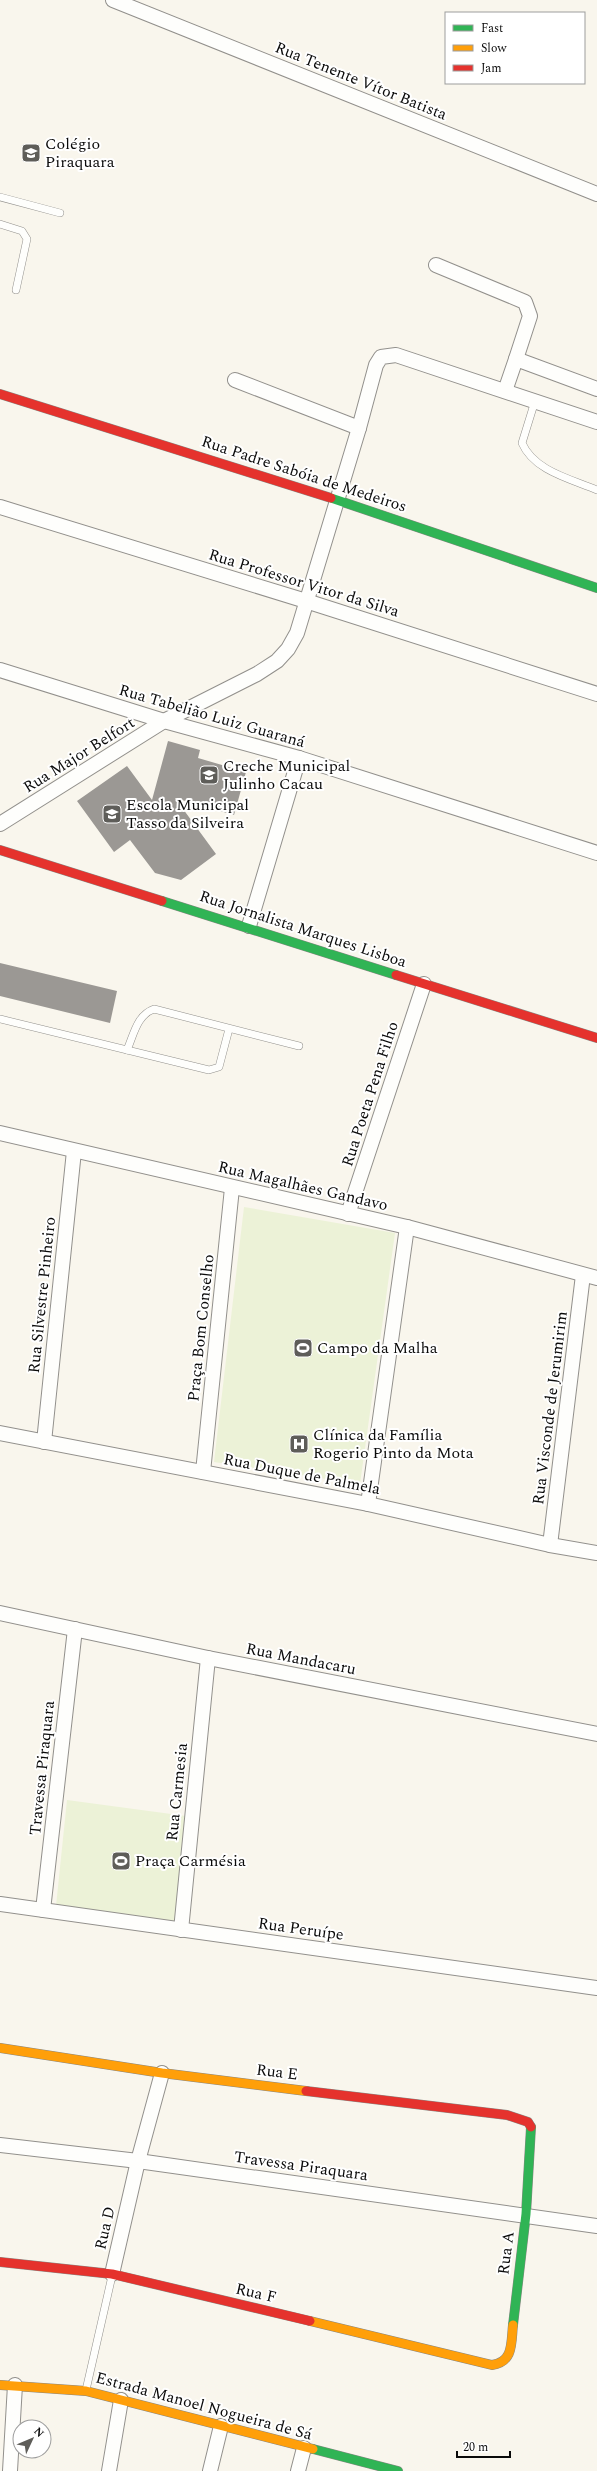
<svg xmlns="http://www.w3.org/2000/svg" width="597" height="2471" font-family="Spectral,serif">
	<rect width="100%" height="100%" fill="#f9f6ed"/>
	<g fill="#ecf2d7">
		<polygon points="244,1207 395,1233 360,1484 214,1462"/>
		<polygon points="67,1800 186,1816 176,1922 56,1906"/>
	</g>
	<g fill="#9b9894">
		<polygon points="168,741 200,750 198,758 246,772 234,815 175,798 216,854 181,880 155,873 130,840 114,852 77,801 127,766 152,800"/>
		<polygon points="0,963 117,991 110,1023 0,996"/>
	</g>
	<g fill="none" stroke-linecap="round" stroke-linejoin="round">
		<defs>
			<g id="lane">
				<polyline points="0,197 60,213"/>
				<polyline points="0,224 22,231 27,239 16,290"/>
				<path d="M 535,401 L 522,443 C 534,471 571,479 597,490"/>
				<polyline points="0,1019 209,1070 219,1067 229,1029"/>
				<path d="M 127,1050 C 134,1034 137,1015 154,1009 L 299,1046"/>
				<polyline points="86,2390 112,2276"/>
			</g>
			<g id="street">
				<polyline points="113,0 597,194"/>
				<polyline points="436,265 525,302 530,316 516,359"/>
				<polyline points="235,380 359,428 376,365 381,357 396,355 597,422"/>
				<polyline points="505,391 516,359 597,389"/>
				<polyline points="0,507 306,601 597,694"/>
				<polyline points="0,670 164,721 299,758 597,853"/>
				<polyline points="0,824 164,721 257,674 277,661 288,649 297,633 359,428"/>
				<polyline points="249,926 299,758"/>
				<polyline points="0,1133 407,1227 597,1278"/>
				<polyline points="348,1214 424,984"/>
				<polyline points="0,1433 368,1504 550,1545 597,1553"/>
				<polyline points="44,1442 74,1151"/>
				<polyline points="203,1472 232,1188"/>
				<polyline points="368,1504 407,1227"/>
				<polyline points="550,1545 583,1275"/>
				<polyline points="0,1613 208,1658 597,1734"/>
				<polyline points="0,1904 597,1988"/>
				<polyline points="43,1910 75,1629"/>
				<polyline points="181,1930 208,1658"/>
				<polyline points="0,2145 138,2161 597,2226"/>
				<polyline points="112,2274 138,2161 162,2073"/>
				<polyline points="10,2471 15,2385"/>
				<polyline points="109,2471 121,2400"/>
				<polyline points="210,2471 221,2426"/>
				<polyline points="298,2471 304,2448"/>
			</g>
			<g id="fast">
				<polyline points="331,498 597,588"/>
				<polyline points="162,901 396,975"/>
				<polyline points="513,2325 526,2214 531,2127"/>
				<polyline points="313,2449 398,2471"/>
			</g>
			<g id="slow">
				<polyline points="0,2048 162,2073 306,2091"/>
				<path d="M 310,2321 L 492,2365 C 514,2362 511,2342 513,2325"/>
				<polyline points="0,2385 86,2391 313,2449"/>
			</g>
			<g id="jam">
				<polyline points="0,394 331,498"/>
				<polyline points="0,850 162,901"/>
				<polyline points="396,975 597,1038"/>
				<polyline points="306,2091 507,2115 528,2122 531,2127"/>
				<polyline points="0,2262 112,2274 310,2321"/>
			</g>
		</defs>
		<use href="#lane" stroke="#92908c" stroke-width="8"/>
		<use href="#street" stroke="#92908c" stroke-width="16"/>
		<use href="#fast" stroke="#888783" stroke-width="10"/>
		<use href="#slow" stroke="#888783" stroke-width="10"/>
		<use href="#jam" stroke="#888783" stroke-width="10"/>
		<use href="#lane" stroke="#fefefc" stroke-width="7"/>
		<use href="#street" stroke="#fefefc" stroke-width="14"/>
		<use href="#fast" stroke="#30b455" stroke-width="9"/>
		<use href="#slow" stroke="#ff9f0a" stroke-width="9"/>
		<use href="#jam" stroke="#e5322d" stroke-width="9"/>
	</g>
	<defs>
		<symbol id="school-square" viewBox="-11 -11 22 22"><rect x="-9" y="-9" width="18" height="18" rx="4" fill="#5e5d59" stroke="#fff"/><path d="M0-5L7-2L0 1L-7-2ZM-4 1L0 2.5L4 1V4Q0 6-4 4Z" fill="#fff"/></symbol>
		<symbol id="stadium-square" viewBox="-11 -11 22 22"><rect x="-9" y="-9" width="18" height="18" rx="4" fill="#5e5d59" stroke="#fff"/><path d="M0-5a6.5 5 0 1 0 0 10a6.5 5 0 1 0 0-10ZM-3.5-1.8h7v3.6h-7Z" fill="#fff"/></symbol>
		<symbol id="hospital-square" viewBox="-11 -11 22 22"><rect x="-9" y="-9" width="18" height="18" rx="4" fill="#5e5d59" stroke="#fff"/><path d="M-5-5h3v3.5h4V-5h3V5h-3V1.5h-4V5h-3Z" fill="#fff"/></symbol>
	</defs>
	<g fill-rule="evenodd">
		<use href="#school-square" x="20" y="142" width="22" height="22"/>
		<use href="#school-square" x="198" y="764" width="22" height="22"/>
		<use href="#school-square" x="101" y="803" width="22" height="22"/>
		<use href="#stadium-square" x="292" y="1337" width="22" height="22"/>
		<use href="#hospital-square" x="288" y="1433" width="22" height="22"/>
		<use href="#stadium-square" x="110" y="1850" width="22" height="22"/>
	</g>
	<g text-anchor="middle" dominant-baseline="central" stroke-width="4" stroke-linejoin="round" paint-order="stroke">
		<g font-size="16" fill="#0a0a0a" stroke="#fff">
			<text transform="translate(361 81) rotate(22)">Rua Tenente Vítor Batista</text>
			<text transform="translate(304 474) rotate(18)">Rua Padre Sabóia de Medeiros</text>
			<text transform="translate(304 583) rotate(17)">Rua Professor Vitor da Silva</text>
			<text transform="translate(212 716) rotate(16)">Rua Tabelião Luiz Guaraná</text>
			<text transform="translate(79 755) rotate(-32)">Rua Major Belfort</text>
			<text transform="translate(303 929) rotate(18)">Rua Jornalista Marques Lisboa</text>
			<text transform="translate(370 1094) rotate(-72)">Rua Poeta Pena Filho</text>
			<text transform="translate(303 1186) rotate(13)">Rua Magalhães Gandavo</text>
			<text transform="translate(42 1295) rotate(-84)">Rua Silvestre Pinheiro</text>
			<text transform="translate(201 1328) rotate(-84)">Praça Bom Conselho</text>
			<text transform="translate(550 1408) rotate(-83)">Rua Visconde de Jerumirim</text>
			<text transform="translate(302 1474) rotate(11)">Rua Duque de Palmela</text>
			<text transform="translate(301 1659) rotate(11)">Rua Mandacaru</text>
			<text transform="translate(42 1768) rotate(-84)">Travessa Piraquara</text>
			<text transform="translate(177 1792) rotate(-84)">Rua Carmesia</text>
			<text transform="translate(301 1929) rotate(8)">Rua Peruípe</text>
			<text transform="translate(277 2072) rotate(7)">Rua E</text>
			<text transform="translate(301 2166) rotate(8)">Travessa Piraquara</text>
			<text transform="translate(105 2228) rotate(-77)">Rua D</text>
			<text transform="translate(506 2253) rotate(-83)">Rua A</text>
			<text transform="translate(256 2293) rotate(13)">Rua F</text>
			<text transform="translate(204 2406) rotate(15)">Estrada Manoel Nogueira de Sá</text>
		</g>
		<g font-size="16" fill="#0a0a0a" stroke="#fff" text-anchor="start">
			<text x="45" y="144">Colégio<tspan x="45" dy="18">Piraquara</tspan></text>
			<text x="223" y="766">Creche Municipal<tspan x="223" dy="18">Julinho Cacau</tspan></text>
			<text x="126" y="805">Escola Municipal<tspan x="126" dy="18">Tasso da Silveira</tspan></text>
			<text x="317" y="1348">Campo da Malha</text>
			<text x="313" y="1435">Clínica da Família<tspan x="313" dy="18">Rogerio Pinto da Mota</tspan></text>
			<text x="135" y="1861">Praça Carmésia</text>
		</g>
	</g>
	<rect x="445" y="12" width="140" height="72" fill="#ffffff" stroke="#9d9d9d"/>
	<rect x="453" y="25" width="20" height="6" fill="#30b455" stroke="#9d9d9d"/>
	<text x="481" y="32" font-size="12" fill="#0a0a0a">Fast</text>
	<rect x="453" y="45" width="20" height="6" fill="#ff9f0a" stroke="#9d9d9d"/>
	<text x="481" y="52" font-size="12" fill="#0a0a0a">Slow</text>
	<rect x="453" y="65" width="20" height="6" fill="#e5322d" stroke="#9d9d9d"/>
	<text x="481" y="72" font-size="12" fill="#0a0a0a">Jam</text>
	<g transform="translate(32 2439) rotate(46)"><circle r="19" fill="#ffffff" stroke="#9d9d9d"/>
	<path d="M0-3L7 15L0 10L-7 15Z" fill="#5e5d59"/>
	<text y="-6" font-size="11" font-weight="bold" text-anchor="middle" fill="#0a0a0a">N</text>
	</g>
	<path d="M457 2451v6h53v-6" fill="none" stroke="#0a0a0a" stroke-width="2"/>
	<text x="463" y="2451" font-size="12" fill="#0a0a0a" stroke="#ffffff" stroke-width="3" paint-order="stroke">20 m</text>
</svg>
